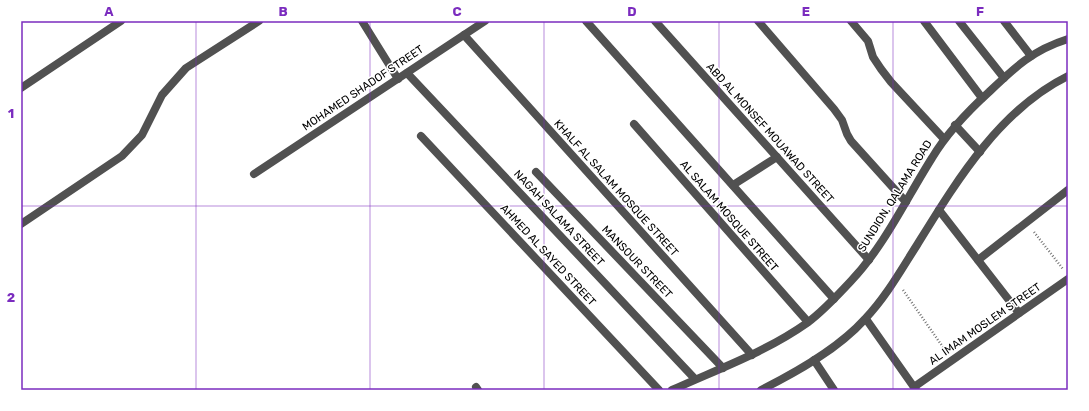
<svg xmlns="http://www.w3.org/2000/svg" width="1089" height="411" font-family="Rubik,sans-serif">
	<rect width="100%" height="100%" fill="#fff"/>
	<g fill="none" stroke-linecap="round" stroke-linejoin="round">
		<g stroke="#737373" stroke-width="2.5" stroke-dasharray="1 2" stroke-linecap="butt">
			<polyline points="1034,232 1063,269"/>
			<polyline points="903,290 945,350"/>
		</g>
		<g stroke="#515151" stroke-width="8">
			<polyline points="362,21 398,79"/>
			<polyline points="586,21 834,299"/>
			<polyline points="655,21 869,260"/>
			<polyline points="758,21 834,109 842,120 847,134 851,141 906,202"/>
			<polyline points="851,21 868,41 873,57 881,69 891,82 944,139"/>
			<polyline points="924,21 982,98"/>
			<polyline points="959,21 1004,78"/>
			<polyline points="1004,21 1031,56"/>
			<polyline points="464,35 752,355"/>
			<polyline points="407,73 695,379"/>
			<polyline points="21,88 121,21"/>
			<polyline points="634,124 808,322"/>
			<polyline points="955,125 980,152"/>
			<polyline points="421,136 659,390"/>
			<polyline points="536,172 723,368"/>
			<polyline points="254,174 485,21"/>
			<polyline points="733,185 777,157"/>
			<polyline points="939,210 1019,313"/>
			<polyline points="21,224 122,156 142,135 162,95 186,68 259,21"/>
			<polyline points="978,260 1068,190"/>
			<polyline points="866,319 916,390"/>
			<polyline points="814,360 834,390"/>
			<polyline points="476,387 478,390"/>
			<polyline points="914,387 1068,279"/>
			<path d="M 672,390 C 718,369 766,352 807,323 C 822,312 838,295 851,281 C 885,245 906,199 932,158 C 947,133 967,112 989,92 C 1015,67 1033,50 1068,39"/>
			<path d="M 761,390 C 797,372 838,349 865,319 C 886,297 901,270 917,245 C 956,182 999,110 1068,76"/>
		</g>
	</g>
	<path fill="none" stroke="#7b2cbf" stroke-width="1" stroke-opacity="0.55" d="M 196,21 L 196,390M 370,21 L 370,390M 544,21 L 544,390M 719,21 L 719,390M 893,21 L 893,390M 21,206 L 1068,206"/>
	<g text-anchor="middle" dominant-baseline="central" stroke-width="3" stroke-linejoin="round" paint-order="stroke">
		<g font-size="11" fill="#000" stroke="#fff">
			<text transform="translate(363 88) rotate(-34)">MOHAMED SHADOF STREET</text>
			<text transform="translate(770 133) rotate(48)">ABD AL MONSEF MOUAWAD STREET</text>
			<text transform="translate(616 188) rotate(48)">KHALF AL SALAM MOSQUE STREET</text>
			<text transform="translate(895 196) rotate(-58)">SUNDION, QALAMA ROAD</text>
			<text transform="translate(729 216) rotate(49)">AL SALAM MOSQUE STREET</text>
			<text transform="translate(559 218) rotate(47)">NAGAH SALAMA STREET</text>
			<text transform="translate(548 255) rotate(47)">AHMED AL SAYED STREET</text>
			<text transform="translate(637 262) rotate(46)">MANSOUR STREET</text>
			<text transform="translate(985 324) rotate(-35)">AL IMAM MOSLEM STREET</text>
		</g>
	</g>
	<rect width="1089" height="411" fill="none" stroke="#ffffff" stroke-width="44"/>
	<rect x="22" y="22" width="1045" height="367" fill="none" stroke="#7b2cbf" stroke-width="1.5"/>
	<g font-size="13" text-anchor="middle" font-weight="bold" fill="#7b2cbf">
		<text x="109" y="16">A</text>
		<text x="283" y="16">B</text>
		<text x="457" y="16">C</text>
		<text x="632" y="16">D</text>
		<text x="806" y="16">E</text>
		<text x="980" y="16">F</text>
		<text x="11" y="118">1</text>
		<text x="11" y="302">2</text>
	</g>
</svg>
